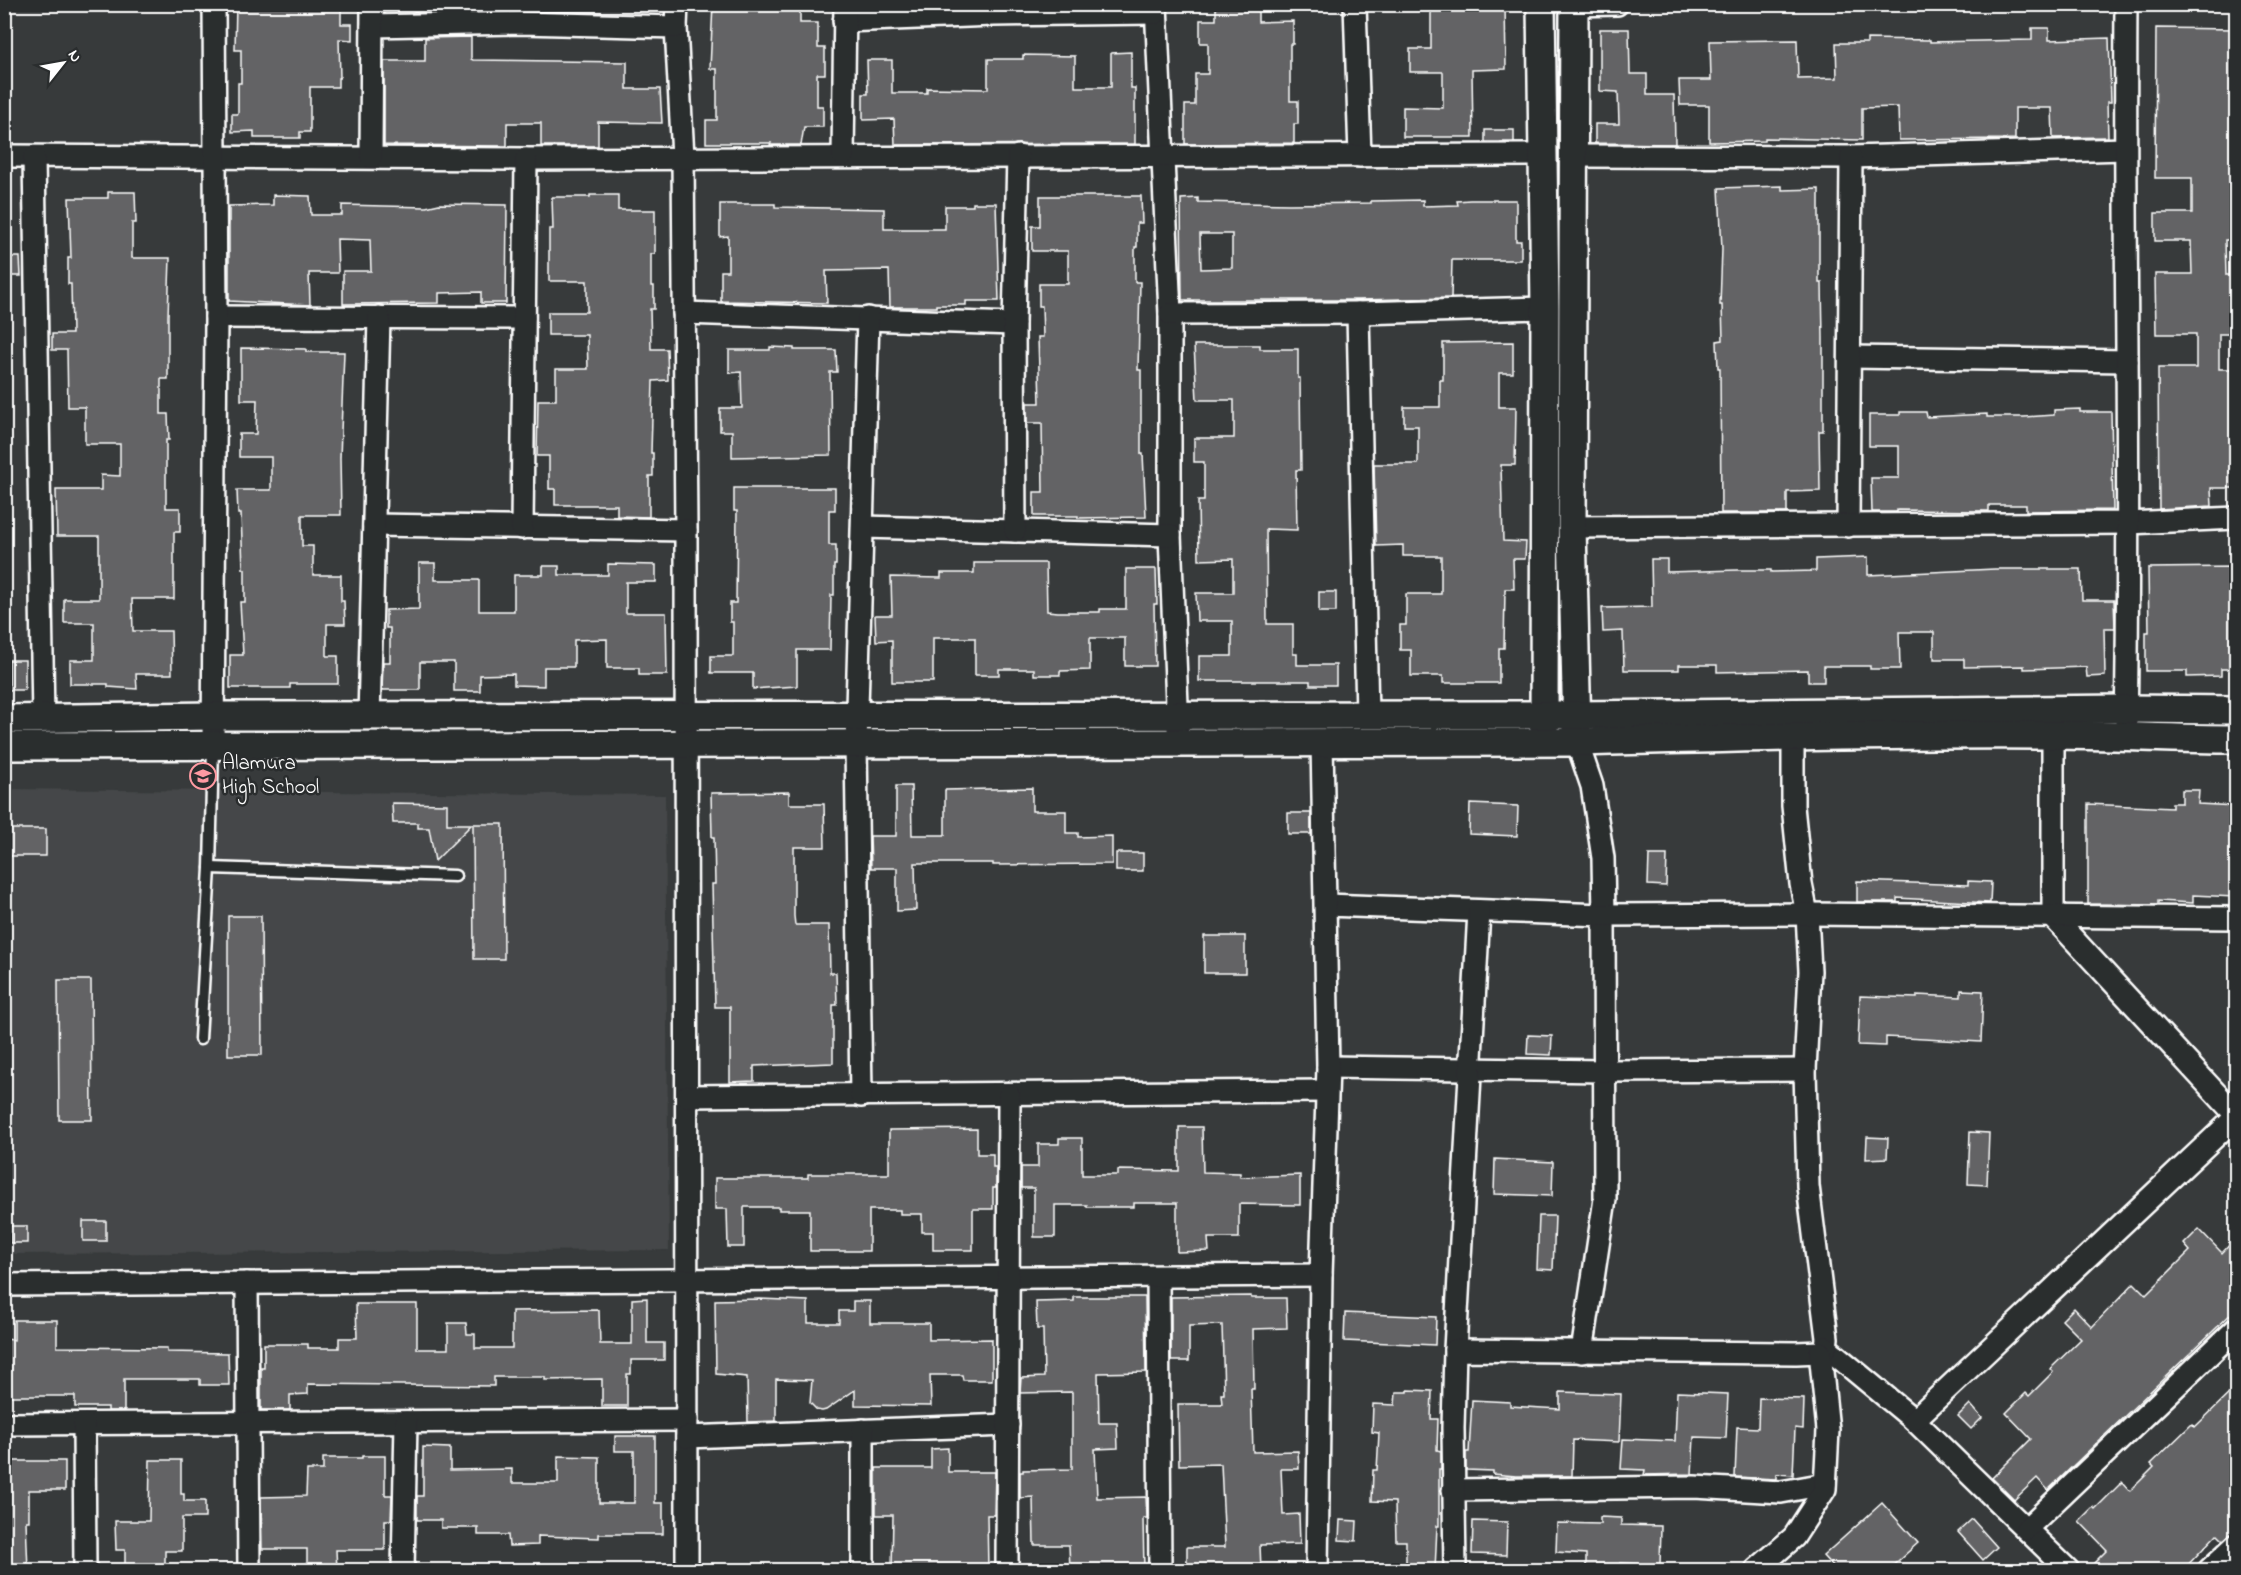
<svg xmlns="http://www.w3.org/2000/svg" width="2241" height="1575" font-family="'Indie Flower',sans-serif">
	<rect width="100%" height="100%" fill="#373a3b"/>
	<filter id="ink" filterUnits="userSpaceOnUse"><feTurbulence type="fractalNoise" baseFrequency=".0167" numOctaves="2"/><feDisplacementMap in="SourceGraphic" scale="12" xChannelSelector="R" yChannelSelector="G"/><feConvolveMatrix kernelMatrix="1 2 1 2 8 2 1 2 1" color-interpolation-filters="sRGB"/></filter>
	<g filter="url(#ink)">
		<polygon fill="#444748" points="4,789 665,795 669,1250 5,1254"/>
		<g fill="#636465" stroke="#fff" stroke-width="1.5" fill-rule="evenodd">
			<polygon points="236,4 341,4 341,24 352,24 352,40 339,39 340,78 338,78 338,87 310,87 310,132 300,132 300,138 254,138 254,131 232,132 232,114 238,114 238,83 241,83 241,50 235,50"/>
			<polygon points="713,4 800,6 800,23 818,23 818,48 825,48 825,74 817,74 817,106 823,106 823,127 804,127 801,145 770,145 771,143 706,143 706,120 717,120 717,69 710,69"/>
			<polygon points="1216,4 1258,4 1258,22 1293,21 1293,44 1290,44 1290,101 1298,101 1298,124 1294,124 1294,143 1185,144 1185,105 1195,105 1195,74 1208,74 1208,43 1200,43 1200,20 1216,20"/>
			<polygon points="1431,4 1505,4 1506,69 1472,70 1473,137 1403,137 1403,107 1443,108 1443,72 1410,72 1410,49 1431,49"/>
			<polygon points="2032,28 2049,28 2049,40 2109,38 2111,102 2107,102 2108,137 2053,138 2052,108 2015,108 2015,139 1899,140 1898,107 1862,108 1862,140 1765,138 1765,141 1709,142 1709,105 1680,105 1679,80 1711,80 1710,41 1797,40 1798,79 1837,78 1836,43 1867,43 1867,39 1930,40 1930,42 2032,40"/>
			<polygon points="2156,28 2235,29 2236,60 2236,240 2225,240 2226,275 2232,275 2232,307 2236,307 2236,334 2219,334 2219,369 2236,369 2236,488 2211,488 2212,506 2159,509 2158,368 2196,368 2196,334 2156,334 2155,274 2192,274 2191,241 2155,241 2155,213 2192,213 2192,178 2155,178"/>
			<polygon points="1600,29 1629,29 1630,74 1647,74 1647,95 1674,95 1675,144 1595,143 1595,124 1619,124 1618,92 1600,91"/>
			<polygon points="471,37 471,59 473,60 627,62 627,89 660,89 662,123 598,122 598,146 541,146 541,123 507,123 507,146 384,145 384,61 425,61 425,38"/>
			<polygon points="1131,52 1131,88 1135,88 1135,144 895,145 894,119 863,120 863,94 868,94 867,60 892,60 892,93 927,93 927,88 988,89 988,59 1023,59 1023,55 1075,56 1075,87 1111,87 1111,53"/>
			<rect x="1485" y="130" width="29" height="12"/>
			<polygon points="1782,186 1782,190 1819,189 1819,283 1822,283 1823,338 1823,431 1819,431 1820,491 1787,492 1787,513 1721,513 1720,368 1718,368 1717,341 1723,340 1722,305 1720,305 1722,249 1719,188"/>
			<polygon points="108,192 135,192 136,223 132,223 132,258 170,258 168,316 168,379 161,379 161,414 168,414 169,440 166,440 166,508 180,508 180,532 174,532 174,599 132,599 133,631 171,631 172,674 136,674 137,689 108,687 108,684 70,684 70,660 94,660 94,623 64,623 64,599 99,599 99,536 57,536 56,490 101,490 101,475 120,476 120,444 85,444 85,407 68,407 67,350 52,350 52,334 72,334 71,284 68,284 68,258 71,258 69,198 108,198"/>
			<polygon points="273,195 310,196 311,215 342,215 342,205 426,207 439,204 507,205 506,303 481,303 481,292 439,293 439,303 343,304 343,271 371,271 370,240 337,239 338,273 309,273 310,305 229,301 229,206 273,205"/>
			<polygon points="590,195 618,195 618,210 655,210 655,254 651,254 651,286 654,286 654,309 650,309 651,349 667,349 668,380 653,381 651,453 653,453 653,476 649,476 649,517 617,516 617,505 555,505 555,489 549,489 549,456 537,456 538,400 556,400 556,369 588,369 587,335 548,335 548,312 587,312 587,281 549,281 549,229 553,229 552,197 590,197"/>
			<polygon points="1040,196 1141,196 1142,223 1137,223 1137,247 1135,247 1135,282 1140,282 1138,370 1141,370 1141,454 1143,454 1146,517 1078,518 1078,516 1034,516 1034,492 1043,492 1042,423 1027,423 1027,403 1040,403 1038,337 1043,337 1042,306 1039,306 1039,284 1068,284 1068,251 1032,251 1032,226 1040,226"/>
			<path d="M 1198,198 L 1198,202 L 1289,204 L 1371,203 L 1371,201 L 1423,200 L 1423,206 L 1458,205 L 1457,201 L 1470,200 L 1516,200 L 1516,241 L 1521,241 L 1521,260 L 1452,260 L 1451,298 L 1358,300 L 1182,300 L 1181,199 ZM 1200,234 L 1232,234 L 1232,268 L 1201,269 Z"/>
			<polygon points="973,203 996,203 999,301 966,301 966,305 936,305 936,307 890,307 889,270 826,271 827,303 721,301 721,271 728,271 728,236 720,237 720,204 775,204 775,207 884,209 884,229 945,229 945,206 973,206"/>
			<polygon points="4,257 20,257 21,276 4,276"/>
			<polygon points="1513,342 1513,373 1499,373 1499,407 1516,407 1515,465 1501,465 1503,541 1526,542 1525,559 1513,559 1514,589 1505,589 1504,648 1499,648 1499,683 1443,683 1443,676 1411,676 1411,650 1400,650 1400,625 1406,625 1406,594 1441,594 1441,556 1403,556 1403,545 1376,546 1374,464 1418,464 1418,426 1404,426 1404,407 1440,407 1440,380 1443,380 1443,343"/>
			<polygon points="1194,345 1260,345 1260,349 1298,349 1298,378 1300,378 1301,470 1296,470 1297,530 1266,529 1267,624 1293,624 1293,654 1297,654 1297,665 1336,665 1336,685 1310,685 1310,681 1199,681 1199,656 1232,656 1232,621 1197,621 1196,593 1233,593 1233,559 1199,560 1198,501 1204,501 1204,462 1194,462 1194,438 1234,438 1234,400 1197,400"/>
			<polygon points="770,347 794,348 794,350 836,350 837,372 830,372 831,455 732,457 732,431 720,431 720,408 742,408 741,372 729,373 729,350 770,350"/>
			<polygon points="241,348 306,349 306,352 344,352 340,458 341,515 302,515 302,546 313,546 313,575 341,575 341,601 344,601 345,624 327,624 327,656 338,656 338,684 290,684 290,688 230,688 230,655 243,655 240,602 245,602 245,569 243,569 241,514 238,514 237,490 271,490 271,457 239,457 239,434 256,434 257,400 241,400"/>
			<polygon points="2080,409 2080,412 2111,412 2113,510 2026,511 2026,505 1989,505 1989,511 1897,510 1897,512 1872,512 1871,478 1899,478 1899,446 1869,446 1869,415 1900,415 1900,412 1926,412 1927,417 1987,414 1987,417 2024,417 2054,415 2054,410"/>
			<polygon points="734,488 835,488 835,510 829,510 829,545 836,545 836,565 834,565 834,595 831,595 830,650 797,650 797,686 753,689 753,673 711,673 711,656 733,656 733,622 730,622 730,603 736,603 737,511 734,511"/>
			<polygon points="1868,557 1868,575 1995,569 2081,569 2082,600 2114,600 2115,628 2104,628 2105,676 2087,677 2086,667 2024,669 2024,666 1964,667 1964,659 1934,659 1934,632 1899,632 1900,669 1870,669 1870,666 1824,666 1824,682 1808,682 1808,670 1717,672 1717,665 1679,665 1679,670 1624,670 1623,631 1603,632 1602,608 1652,607 1651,559 1667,559 1667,572 1738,570 1771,570 1771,572 1816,571 1816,559"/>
			<polygon points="419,563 435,563 435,580 479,580 479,611 514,611 514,575 543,575 543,566 559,566 559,575 608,575 608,564 656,565 656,582 626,582 626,613 666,613 667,675 639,675 639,668 607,668 607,639 574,640 574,667 544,667 544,686 514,685 514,674 480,675 480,691 454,691 454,662 420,662 420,690 382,690 383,662 390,662 390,628 386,628 386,610 419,609"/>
			<polygon points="974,563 1046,563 1047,611 1058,612 1100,612 1100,609 1126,609 1126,569 1156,569 1157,604 1154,604 1155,666 1125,666 1125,638 1090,638 1090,670 1060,671 1060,675 1034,675 1034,669 999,669 999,675 975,675 975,638 933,638 933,682 892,682 892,640 876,641 875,615 892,615 891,577 941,578 941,573 974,573"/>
			<polygon points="2236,567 2236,669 2221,669 2221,676 2187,677 2187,671 2146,671 2146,632 2149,632 2148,568"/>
			<rect x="1319" y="592" width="17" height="20"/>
			<rect x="9" y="660" width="16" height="30"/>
			<polygon points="896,786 911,786 912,835 945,835 945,790 1032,788 1032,811 1066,811 1066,833 1078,833 1078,837 1112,836 1112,864 993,865 993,863 915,863 916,910 897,911 897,868 871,868 870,836 896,836"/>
			<polygon points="2182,790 2199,790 2198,804 2236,806 2235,897 2193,895 2193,903 2158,901 2158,905 2088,904 2088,804 2172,808 2172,803 2182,803"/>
			<polygon points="789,792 789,804 824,804 825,847 794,847 794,916 795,925 829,925 830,973 836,973 837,1005 833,1005 833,1063 754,1066 754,1081 730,1082 730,1007 715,1007 712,884 715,884 714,837 712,837 711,793"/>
			<polygon points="392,803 447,804 447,824 472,824 435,861 429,828 418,828 418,823 393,823"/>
			<polygon points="1470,804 1518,806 1517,836 1469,834"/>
			<rect x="1288" y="813" width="23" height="21"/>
			<polygon points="473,824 503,824 504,959 474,959"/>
			<rect x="4" y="829" width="42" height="27"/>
			<rect x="1116" y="853" width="27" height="18"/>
			<polygon points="1649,855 1667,855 1666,886 1648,885"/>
			<polygon points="1857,881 1968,885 1968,881 1991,882 1990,903 1897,898 1897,902 1857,902"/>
			<polygon points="228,916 261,916 262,1055 228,1055"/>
			<rect x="1204" y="936" width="41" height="37"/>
			<polygon points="58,980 91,980 92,1120 59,1120"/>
			<polygon points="1961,990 1983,991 1981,1042 1886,1037 1886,1046 1858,1045 1860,996 1917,998 1917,995 1961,997"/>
			<polygon points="1528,1035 1552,1036 1551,1055 1527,1054"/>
			<polygon points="1179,1127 1202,1127 1203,1172 1240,1173 1240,1177 1300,1175 1300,1205 1239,1204 1239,1238 1208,1238 1209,1251 1177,1252 1177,1203 1134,1203 1134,1207 1087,1207 1087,1205 1055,1205 1055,1237 1034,1237 1034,1188 1021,1188 1021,1167 1038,1167 1038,1144 1059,1144 1059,1138 1082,1138 1082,1175 1118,1175 1118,1170 1179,1171"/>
			<polygon points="977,1129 977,1154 993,1154 993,1167 996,1167 996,1188 993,1188 993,1209 973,1209 973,1250 933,1250 933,1232 922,1232 922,1214 900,1214 900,1210 869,1210 869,1251 810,1251 810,1210 779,1210 779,1207 744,1207 744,1247 728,1247 727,1209 715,1209 715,1178 808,1178 808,1174 889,1174 889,1130"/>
			<polygon points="1970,1132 1989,1133 1987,1185 1968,1184"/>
			<polygon points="1867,1137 1888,1138 1887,1158 1866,1159"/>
			<polygon points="1495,1159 1553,1162 1552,1196 1494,1194"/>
			<polygon points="1539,1216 1555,1216 1553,1270 1537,1269"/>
			<rect x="83" y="1221" width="23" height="20"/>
			<rect x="10" y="1226" width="17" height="17"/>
			<polygon points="2199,1229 2222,1253 2236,1238 2236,1309 2048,1490 2037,1478 2014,1500 1992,1478 2031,1439 2006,1413 2026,1393 2029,1396 2053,1372 2050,1369 2081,1339 2062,1320 2074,1308 2092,1327 2134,1283 2146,1295 2190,1251 2184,1244"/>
			<polygon points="1251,1296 1251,1298 1286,1298 1287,1328 1253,1329 1254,1389 1251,1389 1253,1452 1298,1451 1299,1469 1281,1469 1283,1515 1299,1514 1300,1544 1260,1545 1261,1570 1187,1570 1187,1547 1225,1547 1221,1464 1179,1465 1178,1404 1222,1404 1221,1394 1224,1394 1222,1325 1189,1326 1189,1361 1171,1361 1171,1297"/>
			<polygon points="1074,1297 1145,1297 1146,1372 1098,1373 1099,1423 1117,1423 1118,1448 1095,1449 1097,1498 1146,1497 1147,1518 1143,1518 1144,1570 1070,1570 1069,1545 1034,1545 1033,1497 1020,1498 1020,1472 1023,1472 1023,1470 1072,1469 1072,1392 1020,1393 1021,1378 1044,1377 1043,1329 1037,1329 1036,1302 1074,1301"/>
			<polygon points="647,1298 647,1343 664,1343 664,1360 631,1360 631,1374 627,1374 627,1406 602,1406 602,1379 545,1380 545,1377 494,1377 494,1386 308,1384 308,1394 290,1395 290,1410 261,1410 261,1368 264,1368 264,1344 308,1344 308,1348 339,1348 339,1338 357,1338 356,1304 417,1304 417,1349 448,1349 448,1323 466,1323 467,1334 475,1334 475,1348 512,1348 512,1311 599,1310 600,1344 632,1344 632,1299"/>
			<polygon points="760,1299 808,1301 808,1323 839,1323 839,1311 853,1311 853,1301 870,1301 870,1323 929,1323 929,1340 992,1339 992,1380 963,1380 962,1375 930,1375 931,1406 855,1405 855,1390 826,1410 822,1411 817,1410 810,1403 812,1380 776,1379 776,1421 748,1422 747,1377 716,1374 715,1300"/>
			<polygon points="1345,1313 1436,1317 1435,1345 1344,1341"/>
			<polygon points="14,1320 57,1320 57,1347 167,1348 167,1352 228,1353 229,1385 200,1385 200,1379 124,1379 124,1411 108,1411 108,1407 75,1407 75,1396 4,1396 4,1339 14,1340"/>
			<polygon points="2236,1387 2236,1532 2223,1540 2217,1534 2183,1570 2087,1570 2107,1550 2079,1521 2093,1507 2095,1509 2122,1482 2130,1491 2154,1467 2151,1464 2192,1424 2195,1427"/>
			<polygon points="1408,1390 1432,1391 1431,1419 1438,1419 1437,1450 1441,1451 1441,1469 1439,1469 1439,1526 1437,1526 1435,1570 1406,1570 1406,1541 1396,1541 1395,1502 1372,1501 1373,1470 1377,1470 1379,1433 1372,1432 1373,1404 1395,1405 1396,1392 1408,1392"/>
			<polygon points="1560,1392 1621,1394 1619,1442 1573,1440 1572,1476 1516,1476 1493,1474 1493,1471 1466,1470 1466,1452 1469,1452 1472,1400 1510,1402 1510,1406 1560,1409"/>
			<polygon points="1677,1392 1728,1394 1726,1438 1694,1437 1692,1474 1644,1475 1645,1470 1621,1469 1623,1439 1675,1441"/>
			<polygon points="1759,1398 1804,1399 1803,1429 1795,1428 1793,1475 1776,1474 1776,1479 1735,1477 1737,1427 1758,1428"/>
			<polygon points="1970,1404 1982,1418 1971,1429 1958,1416"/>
			<polygon points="615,1436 655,1436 655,1503 663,1503 663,1534 599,1534 599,1538 538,1536 538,1545 509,1546 508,1535 478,1535 478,1528 441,1528 441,1520 417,1520 417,1496 423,1496 423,1447 450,1448 450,1470 512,1469 512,1483 558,1483 558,1456 599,1457 599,1503 634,1503 634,1451 615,1451"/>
			<polygon points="948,1448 948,1472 995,1472 994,1515 987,1515 988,1569 892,1570 893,1515 876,1515 876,1468 931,1468 931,1449"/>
			<polygon points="362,1456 385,1456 385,1495 392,1495 391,1520 385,1520 385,1550 336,1550 337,1570 307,1570 307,1549 262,1549 261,1497 306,1496 307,1470 323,1470 323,1458 362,1458"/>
			<polygon points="150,1460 181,1460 181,1494 184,1494 184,1501 205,1501 205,1518 182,1518 182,1551 165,1551 165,1570 125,1570 125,1550 116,1550 115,1521 149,1521"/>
			<polygon points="4,1461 65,1461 65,1490 29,1490 29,1521 26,1521 28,1570 4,1570"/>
			<polygon points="1882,1503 1918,1543 1888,1570 1836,1570 1823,1556"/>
			<polygon points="1600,1517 1621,1518 1621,1525 1661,1526 1660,1565 1621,1563 1621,1570 1586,1570 1586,1554 1556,1552 1557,1523 1600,1524"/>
			<polygon points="1972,1519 1997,1547 1983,1560 1958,1532"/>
			<polygon points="1340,1520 1357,1521 1356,1541 1339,1540"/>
			<polygon points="1473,1521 1507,1522 1506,1555 1472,1554"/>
		</g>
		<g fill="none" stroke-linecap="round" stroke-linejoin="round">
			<defs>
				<g id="service">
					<polyline points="210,868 455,876"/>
					<polyline points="200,1039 210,868 213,746"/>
				</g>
				<g id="minor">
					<polyline points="677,4 676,27 683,157 686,530 687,1570"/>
					<polyline points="1156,4 1170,314 1170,535 1178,729"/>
					<polyline points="1355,4 1360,156"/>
					<polyline points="1574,5 1617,4"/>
					<polyline points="844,21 993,15 1156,13"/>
					<polyline points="372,26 522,23 676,27"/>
					<polyline points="4,156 526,159 1543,155"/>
					<polyline points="843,156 845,4"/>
					<polyline points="1573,156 1851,157 2125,149"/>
					<polyline points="371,157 372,4"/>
					<polyline points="34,158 43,719"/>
					<polyline points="684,313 1014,324"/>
					<polyline points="1358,313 1367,715"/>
					<polyline points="1170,314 1358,313 1545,308"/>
					<polyline points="216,317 524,318"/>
					<polyline points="1850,357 2127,361"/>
					<polyline points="374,525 686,530"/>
					<polyline points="1848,526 1851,157"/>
					<polyline points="863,527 1170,535"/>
					<polyline points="1572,527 2128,523 2236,518"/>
					<polyline points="522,528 526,159"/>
					<polyline points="1015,531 1014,324 1018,156"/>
					<polyline points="369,718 379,317"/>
					<path d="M 2126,724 C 2131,484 2124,244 2126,4"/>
					<polyline points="2053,735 2053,917 2236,1115"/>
					<polyline points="1793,736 1793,806 1801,884 1807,914 1810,971 1805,1070 1808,1186 1827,1338 1826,1347 1914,1420 2068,1570"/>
					<polyline points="1577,742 1592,786 1603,858 1604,915 1605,1199 1582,1352"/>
					<polyline points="213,746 216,317 214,4"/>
					<polyline points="1326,905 1604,915 1807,914 2236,918"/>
					<polyline points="1328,1067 1604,1071 1805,1070"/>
					<polyline points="687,1096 1326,1091"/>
					<polyline points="861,1096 856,744 868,318"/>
					<polyline points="1158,1277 1160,1570"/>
					<polyline points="247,1283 249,1570"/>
					<polyline points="4,1285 1321,1275"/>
					<polyline points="1455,1350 1479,911"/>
					<polyline points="1914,1420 2236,1117"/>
					<polyline points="4,1424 687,1420"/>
					<polyline points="84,1424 85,1570"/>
					<polyline points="687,1437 1008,1425"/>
					<polyline points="1453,1490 1694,1487 1781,1492 1825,1484"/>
					<polyline points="2026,1529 2236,1329"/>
					<polyline points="403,1570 406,1422"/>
					<polyline points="863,1570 863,1430"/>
					<polyline points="1007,1570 1009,1095"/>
					<polyline points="1317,1570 1321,1275 1328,1067 1322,742"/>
					<polyline points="1455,1570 1453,1428 1455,1350 1796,1353 1820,1352 1826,1347"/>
					<polyline points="1756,1570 1794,1537 1825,1489 1828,1430 1820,1352"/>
					<polyline points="2209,1570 2236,1545"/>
				</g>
				<g id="tertiary">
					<polyline points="1541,4 1545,308 1544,731"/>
					<polyline points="1574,4 1572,527 1577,732"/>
					<polyline points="4,719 213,716 1576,715 2126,709 2236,710"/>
					<path d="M 4,746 L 1577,742 C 1735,738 1892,734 2050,735 C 2112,735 2174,739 2236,739"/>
				</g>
			</defs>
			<use href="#service" stroke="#fff" stroke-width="15"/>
			<use href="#minor" stroke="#fff" stroke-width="26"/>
			<use href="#tertiary" stroke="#fff" stroke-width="32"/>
			<use href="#service" stroke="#2a2d2e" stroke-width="10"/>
			<use href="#minor" stroke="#2a2d2e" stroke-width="21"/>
			<use href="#tertiary" stroke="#2a2d2e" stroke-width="27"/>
		</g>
	</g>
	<defs>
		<symbol id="school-ring" viewBox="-11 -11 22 22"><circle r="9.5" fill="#2a2d2e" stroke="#ff9aa2" stroke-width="1.5"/><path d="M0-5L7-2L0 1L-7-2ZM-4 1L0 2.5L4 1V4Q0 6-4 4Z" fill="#ff9aa2"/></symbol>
	</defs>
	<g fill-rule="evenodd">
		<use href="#school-ring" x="188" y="761" width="30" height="30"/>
	</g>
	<g text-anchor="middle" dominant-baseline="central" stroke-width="5" stroke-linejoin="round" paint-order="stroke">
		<g font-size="21" fill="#fff" stroke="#2a2d2e" text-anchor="start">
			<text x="222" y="764">Alamura<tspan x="222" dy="24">High School</tspan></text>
		</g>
	</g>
	<rect width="2241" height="1575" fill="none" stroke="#2a2d2e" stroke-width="24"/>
	<rect x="12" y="12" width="2217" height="1551" fill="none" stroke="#fff" stroke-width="2" filter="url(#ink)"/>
	<g transform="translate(63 63) rotate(59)" stroke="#2a2d2e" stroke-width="4.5" paint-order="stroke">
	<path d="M0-4.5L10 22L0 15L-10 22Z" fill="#ffffff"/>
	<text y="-9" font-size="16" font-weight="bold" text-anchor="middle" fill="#ffffff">N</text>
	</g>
</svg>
